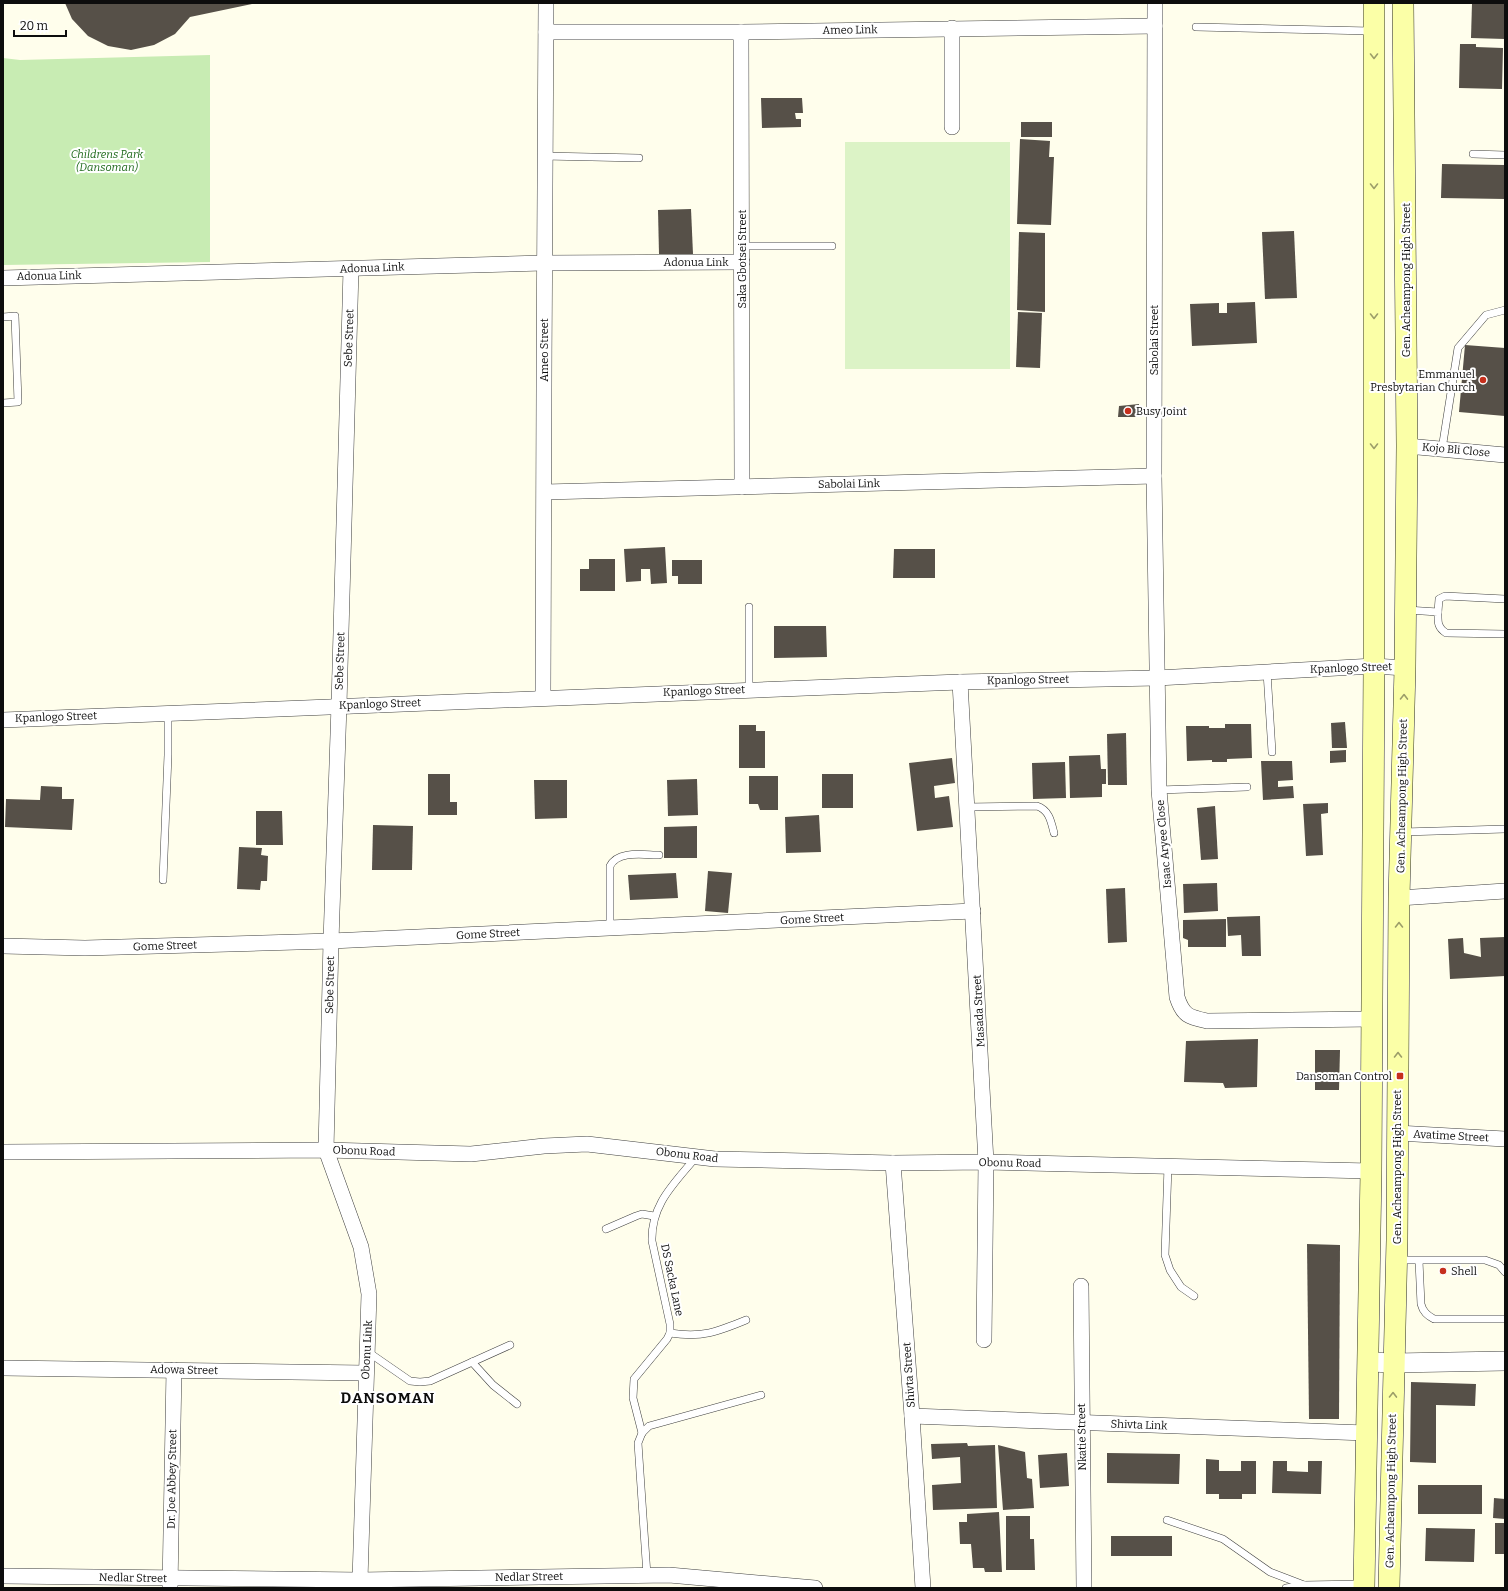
<svg xmlns="http://www.w3.org/2000/svg" width="1508" height="1591" font-family="Bitter,serif">
	<rect width="100%" height="100%" fill="#fffeec"/>
	<polygon fill="#c8ecb3" points="210,55 210,262 3,265 3,58 20,60"/>
	<rect fill="#dcf3c6" x="845" y="142" width="165" height="227"/>
	<g fill="#565048">
		<polygon points="65,3 252,3 252,4 190,17 175,34 154,45 131,50 108,46 88,36 72,19"/>
		<polygon points="1472,3 1505,4 1505,39 1471,38"/>
		<polygon points="1460,44 1476,44 1476,47 1503,48 1502,89 1459,88"/>
		<polygon points="761,98 802,98 803,113 795,113 796,119 801,119 801,127 762,128"/>
		<rect x="1021" y="122" width="31" height="15"/>
		<polygon points="1020,139 1050,141 1049,157 1054,157 1051,225 1017,224"/>
		<polygon points="1442,164 1505,165 1505,199 1441,198"/>
		<polygon points="691,209 693,254 659,254 658,210"/>
		<polygon points="1294,231 1297,298 1265,299 1262,232"/>
		<polygon points="1019,232 1045,233 1045,312 1017,310"/>
		<polygon points="1255,302 1257,343 1192,346 1190,304 1219,303 1219,313 1227,313 1227,303"/>
		<polygon points="1018,312 1042,313 1040,368 1016,367"/>
		<polygon points="1465,345 1505,348 1505,416 1459,412"/>
		<polygon points="1139,404 1138,417 1118,417 1119,406"/>
		<polygon points="665,547 667,583 651,584 650,569 641,569 641,581 626,582 624,549"/>
		<polygon points="894,549 935,549 935,578 893,578"/>
		<polygon points="589,559 615,559 615,591 580,591 580,569 589,569"/>
		<polygon points="672,560 702,560 702,584 678,584 678,576 672,576"/>
		<polygon points="774,626 826,626 827,657 774,658"/>
		<polygon points="1345,722 1347,748 1332,748 1331,723"/>
		<polygon points="1225,724 1251,724 1252,758 1227,759 1227,762 1212,762 1212,760 1187,761 1186,726 1209,726 1209,728 1225,728"/>
		<polygon points="739,725 756,725 756,731 765,731 765,768 739,768"/>
		<polygon points="1126,733 1127,785 1108,785 1107,734"/>
		<polygon points="1346,750 1346,762 1330,763 1330,751"/>
		<polygon points="1100,755 1101,769 1106,769 1106,784 1102,784 1102,797 1070,798 1069,756"/>
		<polygon points="952,758 955,783 934,786 935,798 949,796 953,827 917,831 909,763"/>
		<polygon points="1261,761 1292,761 1293,780 1278,781 1278,787 1293,786 1294,798 1263,800"/>
		<polygon points="1065,762 1066,798 1033,799 1032,763"/>
		<polygon points="428,774 450,774 450,802 457,802 457,815 428,815"/>
		<rect x="822" y="774" width="31" height="34"/>
		<polygon points="749,776 778,776 778,810 760,810 758,804 749,804"/>
		<polygon points="697,779 698,815 668,816 667,780"/>
		<polygon points="534,780 567,780 567,818 535,819"/>
		<polygon points="41,786 62,787 62,799 74,799 72,830 5,827 6,799 40,800"/>
		<polygon points="1328,803 1328,813 1321,814 1323,855 1306,856 1303,804"/>
		<polygon points="1215,806 1218,859 1201,860 1197,808"/>
		<polygon points="256,811 282,811 283,845 256,845"/>
		<polygon points="819,815 821,852 786,853 785,817"/>
		<polygon points="373,825 413,826 412,870 372,870"/>
		<polygon points="697,826 697,858 664,858 664,827"/>
		<polygon points="239,847 262,848 261,855 268,856 267,881 261,881 260,890 237,889"/>
		<polygon points="708,871 732,873 728,913 705,911"/>
		<polygon points="676,873 678,898 630,900 628,875"/>
		<polygon points="1217,883 1218,911 1184,913 1183,884"/>
		<polygon points="1125,888 1127,942 1108,943 1106,889"/>
		<polygon points="1260,916 1261,956 1242,956 1241,935 1228,936 1227,917"/>
		<polygon points="1226,919 1226,947 1188,947 1188,940 1183,938 1183,920"/>
		<polygon points="1505,937 1505,976 1450,979 1448,939 1463,938 1464,953 1481,957 1480,938"/>
		<polygon points="1258,1039 1257,1087 1225,1088 1223,1083 1184,1082 1186,1041"/>
		<polygon points="1315,1050 1340,1050 1339,1090 1315,1090"/>
		<polygon points="1307,1244 1340,1245 1339,1419 1309,1419"/>
		<polygon points="1411,1382 1476,1384 1475,1406 1436,1405 1436,1463 1410,1462"/>
		<polygon points="967,1443 968,1446 995,1445 997,1508 933,1510 932,1485 961,1483 960,1457 932,1459 931,1444"/>
		<polygon points="998,1445 1025,1452 1027,1478 1032,1479 1034,1508 1003,1510"/>
		<polygon points="1067,1453 1069,1486 1040,1488 1038,1455"/>
		<polygon points="1107,1453 1180,1454 1179,1484 1107,1483"/>
		<polygon points="1206,1459 1219,1460 1219,1471 1241,1471 1241,1461 1256,1461 1256,1494 1242,1494 1242,1499 1219,1499 1219,1494 1206,1494"/>
		<polygon points="1273,1461 1287,1461 1287,1471 1308,1472 1308,1461 1322,1461 1321,1494 1272,1493"/>
		<rect x="1418" y="1485" width="64" height="29"/>
		<polygon points="1494,1498 1505,1499 1505,1519 1493,1518"/>
		<polygon points="999,1512 1002,1572 985,1572 984,1568 973,1568 971,1544 960,1544 959,1522 967,1522 967,1514"/>
		<polygon points="1006,1516 1030,1516 1030,1539 1034,1539 1035,1570 1006,1570"/>
		<rect x="1495" y="1523" width="10" height="31"/>
		<polygon points="1426,1528 1475,1529 1474,1562 1425,1561"/>
		<rect x="1111" y="1536" width="61" height="20"/>
	</g>
	<g fill="none" stroke-linecap="round" stroke-linejoin="round">
		<defs>
			<g id="service">
				<polyline points="1196,27 1371,31"/>
				<polyline points="1473,154 1505,155"/>
				<polyline points="544,156 639,158"/>
				<polyline points="742,246 832,246"/>
				<polyline points="3,317 15,316 18,402 3,403"/>
				<polyline points="1442,449 1458,348 1486,315 1505,310"/>
				<polyline points="749,607 749,690"/>
				<path d="M 1407,610 L 1438,612 C 1438,622 1437,627 1446,633 L 1505,634"/>
				<polyline points="1438,612 1439,599 1445,596 1505,599"/>
				<polyline points="1267,672 1272,752"/>
				<polyline points="1159,790 1247,787"/>
				<path d="M 967,807 L 1037,806 C 1049,810 1051,821 1054,833"/>
				<polyline points="1403,832 1505,829"/>
				<polyline points="163,880 168,755 168,713"/>
				<path d="M 610,928 L 610,866 C 618,850 644,855 659,855"/>
				<polyline points="1168,1166 1165,1255 1170,1270 1181,1287 1194,1296"/>
				<polyline points="606,1229 636,1216 642,1214 654,1216"/>
				<polyline points="1398,1260 1485,1260 1499,1265 1505,1272"/>
				<path d="M 1419,1261 L 1421,1304 C 1423,1312 1427,1315 1434,1319 L 1505,1319"/>
				<path d="M 670,1333 C 702,1338 717,1332 746,1320"/>
				<polyline points="368,1352 410,1381 420,1382 430,1381 510,1345"/>
				<polyline points="472,1362 493,1385 517,1404"/>
				<path d="M 642,1433 L 633,1398 L 634,1379 L 667,1339 L 670,1333 L 670,1324 L 652,1241 C 651,1204 674,1184 696,1157"/>
				<polyline points="1167,1520 1223,1539 1270,1572 1304,1585 1362,1584"/>
				<polyline points="647,1575 638,1443 642,1433 649,1426 761,1395"/>
				<polyline points="1286,1588 1304,1585"/>
			</g>
			<g id="minor">
				<path d="M 1155,3 L 1154,476 L 1159,790 L 1177,997 C 1183,1016 1189,1017 1207,1021 L 1372,1019"/>
				<polyline points="546,32 741,32 1155,26"/>
				<polyline points="741,32 742,487"/>
				<polyline points="952,127 952,28"/>
				<polyline points="351,269 339,705 331,941 326,1150 361,1247 369,1294 360,1580"/>
				<polyline points="3,278 543,263 742,262"/>
				<polyline points="1407,446 1505,455"/>
				<polyline points="545,492 1154,476"/>
				<polyline points="960,682 986,1162 984,1340"/>
				<path d="M 543,698 C 545,466 543,235 546,3"/>
				<polyline points="3,720 960,682 1157,678 1374,666 1405,668"/>
				<polyline points="1399,898 1505,891"/>
				<polyline points="3,946 85,948 331,941 973,911"/>
				<polyline points="1397,1133 1505,1139"/>
				<polyline points="3,1152 326,1150 471,1154 544,1146 587,1144 715,1159 893,1163 986,1162 1371,1171"/>
				<polyline points="893,1163 912,1416 923,1588"/>
				<polyline points="1081,1286 1084,1588"/>
				<polyline points="3,1368 365,1373"/>
				<polyline points="912,1416 1366,1433"/>
				<polyline points="3,1576 360,1580 669,1575 815,1588"/>
				<polyline points="170,1587 174,1370"/>
			</g>
			<polyline id="tertiary" points="1369,1362 1394,1363 1505,1361"/>
			<g id="secondary">
				<polyline points="1364,1588 1371,1171 1374,666 1374,3"/>
				<polyline points="1389,1588 1397,1240 1399,898 1405,668 1407,446 1403,3"/>
			</g>
		</defs>
		<use href="#service" stroke="#404040" stroke-width="8"/>
		<use href="#minor" stroke="#404040" stroke-width="16"/>
		<use href="#tertiary" stroke="#404040" stroke-width="20"/>
		<use href="#secondary" stroke="#2f2f2f" stroke-width="22"/>
		<use href="#service" stroke="#fff" stroke-width="7"/>
		<use href="#minor" stroke="#fff" stroke-width="15"/>
		<use href="#tertiary" stroke="#fff" stroke-width="19"/>
		<use href="#secondary" stroke="#fbffa7" stroke-width="21"/>
	</g>
	<defs><path id="oneway-chevron" d="M-2-3.5L2.5 0L-2 3.5" fill="none" stroke-width="1.6" stroke-linecap="round" stroke-linejoin="round"/></defs>
	<g stroke="#9c9e69">
		<use href="#oneway-chevron" transform="translate(1374 56) rotate(90)"/>
		<use href="#oneway-chevron" transform="translate(1374 186) rotate(90)"/>
		<use href="#oneway-chevron" transform="translate(1374 316) rotate(90)"/>
		<use href="#oneway-chevron" transform="translate(1374 446) rotate(90)"/>
		<use href="#oneway-chevron" transform="translate(1404 697) rotate(-89)"/>
		<use href="#oneway-chevron" transform="translate(1399 925) rotate(-90)"/>
		<use href="#oneway-chevron" transform="translate(1398 1055) rotate(-90)"/>
		<use href="#oneway-chevron" transform="translate(1393 1395) rotate(-89)"/>
	</g>
	<g fill="#c62f1c" stroke="#fff" stroke-width="1.5">
		<circle cx="1483" cy="380" r="4"/>
		<circle cx="1128" cy="411" r="4"/>
		<rect x="1396" y="1072" width="8" height="8" rx="2"/>
		<circle cx="1443" cy="1271" r="4"/>
	</g>
	<g text-anchor="middle" dominant-baseline="central" stroke-width="4" stroke-linejoin="round" paint-order="stroke">
		<g font-size="11" fill="#0d0d0d" stroke="#fff">
			<text transform="translate(850 30) rotate(-1)">Ameo Link</text>
			<text transform="translate(742 259) rotate(-90)">Saka Gbotsei Street</text>
			<text x="696" y="262">Adonua Link</text>
			<text transform="translate(372 268) rotate(-2)">Adonua Link</text>
			<text transform="translate(49 276) rotate(-1)">Adonua Link</text>
			<text transform="translate(1406 280) rotate(-90)">Gen. Acheampong High Street</text>
			<text transform="translate(349 338) rotate(-88)">Sebe Street</text>
			<text transform="translate(1154 340) rotate(-90)">Sabolai Street</text>
			<text transform="translate(544 350) rotate(-90)">Ameo Street</text>
			<text transform="translate(1456 450) rotate(5)">Kojo Bli Close</text>
			<text transform="translate(849 484) rotate(-1)">Sabolai Link</text>
			<text transform="translate(340 661) rotate(-88)">Sebe Street</text>
			<text transform="translate(1351 668) rotate(-2)">Kpanlogo Street</text>
			<text transform="translate(1028 680) rotate(-1)">Kpanlogo Street</text>
			<text transform="translate(704 691) rotate(-2)">Kpanlogo Street</text>
			<text transform="translate(380 704) rotate(-2)">Kpanlogo Street</text>
			<text transform="translate(56 717) rotate(-2)">Kpanlogo Street</text>
			<text transform="translate(1402 796) rotate(-89)">Gen. Acheampong High Street</text>
			<text transform="translate(1164 844) rotate(-95)">Isaac Aryee Close</text>
			<text transform="translate(812 919) rotate(-3)">Gome Street</text>
			<text transform="translate(488 934) rotate(-3)">Gome Street</text>
			<text transform="translate(165 946) rotate(-2)">Gome Street</text>
			<text transform="translate(330 985) rotate(-89)">Sebe Street</text>
			<text transform="translate(979 1011) rotate(-93)">Masada Street</text>
			<text transform="translate(1451 1136) rotate(3)">Avatime Street</text>
			<text transform="translate(364 1151) rotate(2)">Obonu Road</text>
			<text transform="translate(687 1155) rotate(7)">Obonu Road</text>
			<text transform="translate(1010 1163) rotate(1)">Obonu Road</text>
			<text transform="translate(1397 1167) rotate(-90)">Gen. Acheampong High Street</text>
			<text transform="translate(672 1280) rotate(78)">DS Sacka Lane</text>
			<text transform="translate(367 1350) rotate(-87)">Obonu Link</text>
			<text transform="translate(184 1370) rotate(1)">Adowa Street</text>
			<text transform="translate(909 1375) rotate(-94)">Shivta Street</text>
			<text transform="translate(1139 1425) rotate(2)">Shivta Link</text>
			<text transform="translate(1082 1437) rotate(-91)">Nkatie Street</text>
			<text transform="translate(172 1479) rotate(-89)">Dr. Joe Abbey Street</text>
			<text transform="translate(1391 1491) rotate(-89)">Gen. Acheampong High Street</text>
			<text transform="translate(529 1577) rotate(-1)">Nedlar Street</text>
			<text transform="translate(133 1578) rotate(1)">Nedlar Street</text>
		</g>
		<g font-size="11" font-style="italic" fill="#1d6919" stroke="#fff">
			<text x="107" y="154">Childrens Park<tspan x="107" dy="13">(Dansoman)</tspan></text>
		</g>
		<g font-size="11" fill="#0d0d0d" stroke="#fff" text-anchor="end">
			<text x="1475" y="374">Emmanuel<tspan x="1475" dy="13">Presbytarian Church</tspan></text>
			<text x="1136" y="411" text-anchor="start">Busy Joint</text>
			<text x="1392" y="1076">Dansoman Control</text>
			<text x="1451" y="1271" text-anchor="start">Shell</text>
		</g>
		<g font-size="15" font-weight="bold" letter-spacing="1" fill="#0d0d0d" stroke="#fff">
			<text x="388" y="1398">DANSOMAN</text>
		</g>
	</g>
	<rect width="1508" height="1591" fill="none" stroke="#0d0d0d" stroke-width="8"/>
	<path d="M14 30v6h52v-6" fill="none" stroke="#0d0d0d" stroke-width="2"/>
	<text x="20" y="30" font-size="12" fill="#0d0d0d" stroke="#ffffff" stroke-width="3" paint-order="stroke">20 m</text>
</svg>
